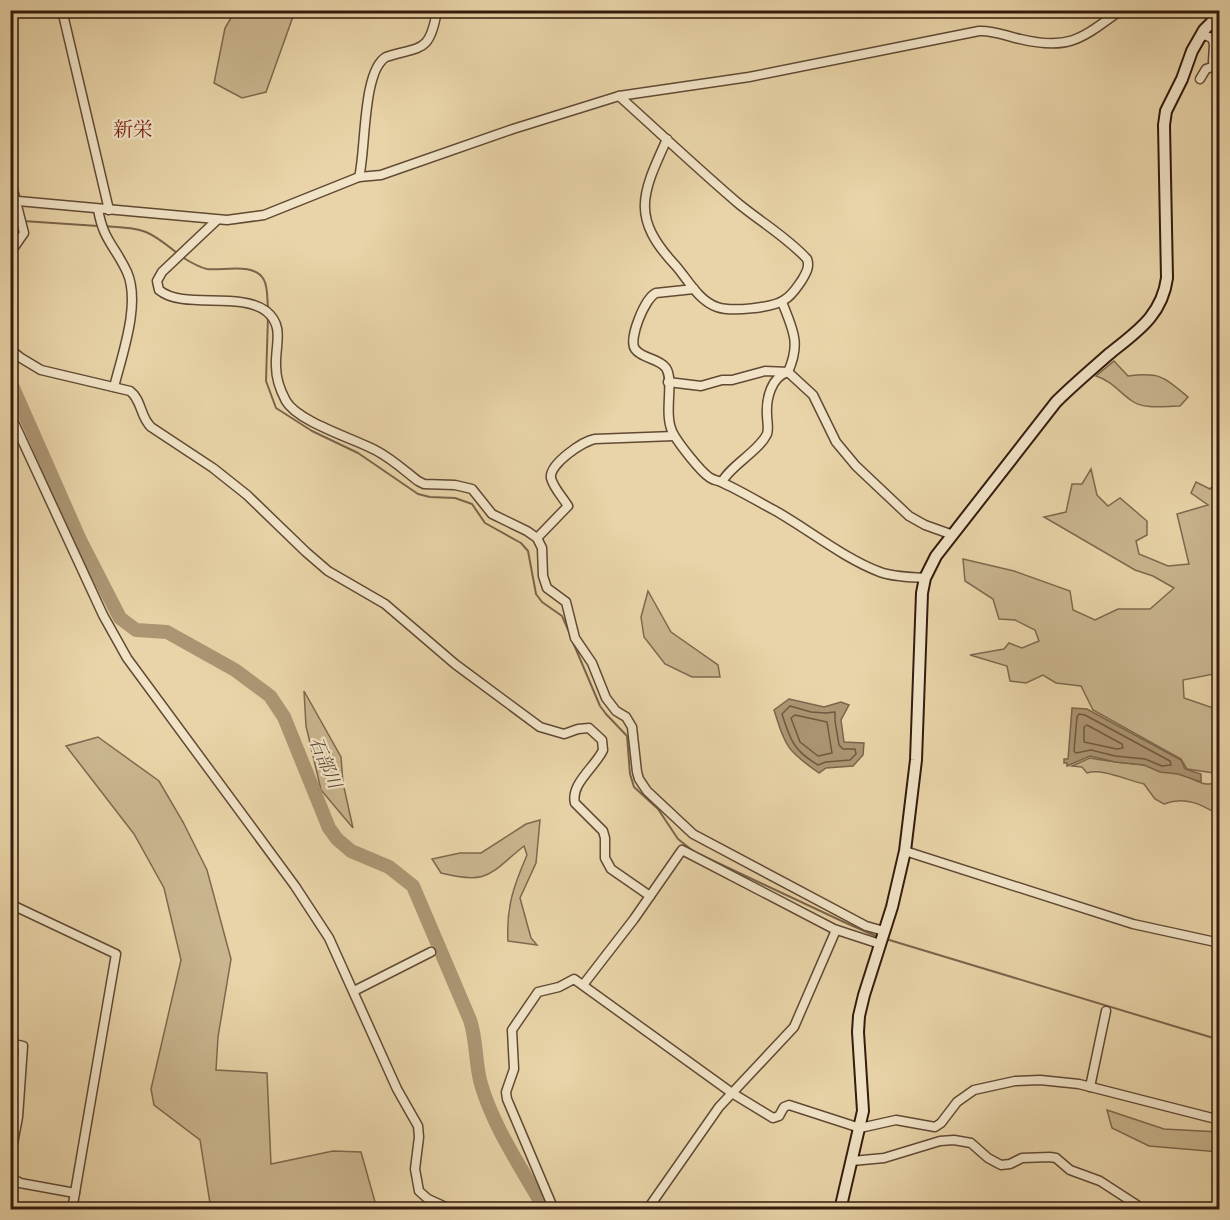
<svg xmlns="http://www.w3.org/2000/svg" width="1230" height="1220" font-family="Vollkorn,'Noto Serif JP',serif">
	<rect width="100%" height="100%" fill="#e8d4a8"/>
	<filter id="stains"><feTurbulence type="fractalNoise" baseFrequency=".00333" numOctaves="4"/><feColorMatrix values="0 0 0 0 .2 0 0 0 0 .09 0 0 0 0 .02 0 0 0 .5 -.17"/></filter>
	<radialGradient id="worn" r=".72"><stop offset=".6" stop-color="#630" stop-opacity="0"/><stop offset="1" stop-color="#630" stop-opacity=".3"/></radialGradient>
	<g fill="#c9b58e" stroke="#7e684e" stroke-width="1.5">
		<polygon points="235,11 295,11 266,92 242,98 214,83 225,28"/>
		<path d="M 1114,361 L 1128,376 C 1161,372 1164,377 1188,397 L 1180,406 C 1165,406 1145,410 1132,401 C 1119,392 1112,381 1096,376 Z"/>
		<polygon points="1091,469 1097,495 1108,506 1120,498 1147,521 1147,535 1136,541 1139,554 1168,566 1189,564 1177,514 1208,505 1191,493 1196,482 1210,489 1219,479 1219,673 1183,680 1184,698 1219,710 1219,767 1214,773 1187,769 1181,759 1093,710 1081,686 1056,683 1043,675 1026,683 1010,681 1007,666 970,655 1004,649 1009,643 1022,648 1039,641 1035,630 1015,620 999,619 993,599 965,581 963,559 1014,571 1070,591 1073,610 1095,620 1118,609 1150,609 1174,588 1153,576 1135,570 1044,517 1066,512 1072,484 1082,484"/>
		<polygon points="648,591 671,632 718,665 720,677 692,677 665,664 644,637 641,617"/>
		<polygon points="304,691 341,757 343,783 353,828 321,790 306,726"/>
		<polygon points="98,737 159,781 183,822 207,870 231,959 218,1037 216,1070 267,1073 271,1164 333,1151 361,1152 377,1209 224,1210 210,1203 200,1140 154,1105 151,1089 181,960 164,888 134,834 66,746"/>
		<path d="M 1090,758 C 1123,765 1152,762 1184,775 C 1201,782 1200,786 1219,783 L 1219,815 C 1201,804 1185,796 1164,804 L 1155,799 L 1144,784 C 1126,780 1103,768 1087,773 L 1082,767 L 1072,766 Z"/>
		<path d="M 540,820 L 536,863 L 520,898 L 531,938 L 537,945 L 508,941 C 506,907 514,885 527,855 L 524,846 C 489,874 489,885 441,873 L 432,859 L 460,853 L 481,853 L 526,824 Z"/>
		<polygon points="1107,1110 1164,1129 1219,1132 1219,1152 1149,1146 1112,1128"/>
	</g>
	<g fill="#ab9573" stroke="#7b644a" stroke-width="1.5">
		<path d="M 789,699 L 824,707 L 841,702 L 849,705 L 841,720 L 844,742 L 864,743 L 863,755 L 853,766 L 826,768 L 819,773 C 786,750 786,747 774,710 Z"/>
		<polygon points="1072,708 1087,709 1181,760 1185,769 1201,774 1201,782 1178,774 1160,772 1144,765 1115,762 1090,756 1067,766 1067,763 1064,763 1064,759 1068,759"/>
	</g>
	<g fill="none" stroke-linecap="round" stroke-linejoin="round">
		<g stroke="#705840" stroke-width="1.5">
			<path d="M 790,706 L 811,712 L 825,713 L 835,712 L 835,721 L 839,745 L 843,749 L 855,749 L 856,754 L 850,760 L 826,762 L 818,765 C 794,751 790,740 782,714 Z"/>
			<polygon points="1079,714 1085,715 1170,761 1171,765 1162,766 1145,759 1115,756 1091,750 1076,753 1074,751 1077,717"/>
			<polygon points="795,715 827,722 832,753 818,756 800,742 791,718"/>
			<polygon points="1087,725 1122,744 1123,748 1117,749 1084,742 1084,727"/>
		</g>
		<g stroke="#7b644a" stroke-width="2">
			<polyline points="10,221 17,221"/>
			<polyline points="23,221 98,226"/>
			<path d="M 104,226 C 144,229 146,228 177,253"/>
			<path d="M 182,257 C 190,262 198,267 207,269 C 223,271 255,262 264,280 C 268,287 267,299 268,308"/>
			<polyline points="268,316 266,381 276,408 312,431 358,453 418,494 430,497 455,498 472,504 485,523 521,543 528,551 536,594 542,602 562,616 570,634"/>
			<polyline points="572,640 600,706 606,714 627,736 630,774 634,787 658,809 678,839 693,851"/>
			<polyline points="701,855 846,923 878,937"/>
			<polyline points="886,939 1220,1040"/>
		</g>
		<path stroke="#ab9573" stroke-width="14" d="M 10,381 L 80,540 L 120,618 L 136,630 L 167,632 L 235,670 L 270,696 L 284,717 L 329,828 L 337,839 L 351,851 L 389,867 L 413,886 L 470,1020 C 477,1041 475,1063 481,1084 C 494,1129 523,1170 545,1210"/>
		<defs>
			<g id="street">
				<polyline points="62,10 109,210"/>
				<polyline points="1201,34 1212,38 1214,44 1213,62 1220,68"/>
				<polyline points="1200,79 1206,69 1215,66"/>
				<path d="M 619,96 C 659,132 698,169 739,204 C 761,222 788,238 807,259 C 810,267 806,273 802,280 C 797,287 792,296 784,300 C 772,308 731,312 717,307 C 699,301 688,280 676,266 C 630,217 642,194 667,139"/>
				<path d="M 359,177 C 366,152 362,71 386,57 C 420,46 430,54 437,10"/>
				<polyline points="10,178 24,233 10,253"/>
				<path d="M 18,201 L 227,220 L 264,215 L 359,177 L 381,175 L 513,129 L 619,96 L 749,77 L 979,31 C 993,30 1006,36 1020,39 C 1070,51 1082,38 1121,10"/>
				<path d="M 98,209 C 103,240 115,246 127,272 C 141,303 122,355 114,387"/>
				<path d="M 217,220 L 162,272 L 157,281 L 159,290 C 183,310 239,291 266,311 C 285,326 275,345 276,366 C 276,378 280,390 286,401 C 298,422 355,439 377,451 C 392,459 405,471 418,481 L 424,484 L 455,485 L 472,489 L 492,514 L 527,531 L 537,538 L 542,548 L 543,576 L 547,588 L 566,602 L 575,638 L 592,663 L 606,698 L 616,711 L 626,717 L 632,727 L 637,772 L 639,779 L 647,791 L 693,834 L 866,926 L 884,931"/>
				<path d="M 694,289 L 656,293 C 645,298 628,339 635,349 C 642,359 659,358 666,368 C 675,382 662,416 674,435 C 680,445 700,471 709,477 C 712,480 717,480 721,482 C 739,490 757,501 774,510 C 808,529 843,558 880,572 C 893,577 910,577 925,578"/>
				<path d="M 10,349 L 21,358 L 41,370 L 130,391 C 142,400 140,417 151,427 L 213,468 L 247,495 L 306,552 L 328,571 L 385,604 L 455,664 L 540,727 L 564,734 L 578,729 L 589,728 L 602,740 L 603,750 C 596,766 570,784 575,803 L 603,831 L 605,838 L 605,858 L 611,869 L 650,896"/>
				<polyline points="668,382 701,386 722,380 732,380 765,371 788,372 813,395 836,442 856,466 909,516 925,525 953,535"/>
				<polyline points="10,414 103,615 127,658 295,886 329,938 397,1089 418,1126 419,1137 415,1169 419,1191 428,1199 452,1210"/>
				<path d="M 722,482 C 730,466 759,451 767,434 C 769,428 767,421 767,415 C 766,399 771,377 788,372 C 801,343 793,330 782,302"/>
				<path d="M 537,538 L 568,506 C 563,498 553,487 551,478 C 549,464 583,441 595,439 L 674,436"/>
				<polyline points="905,851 1133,924 1220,943"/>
				<polyline points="10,904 116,954 72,1210"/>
				<polyline points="583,985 634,919 682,850 834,929 880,944"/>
				<polyline points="354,991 431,952"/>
				<polyline points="10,1043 23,1046 18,1117 11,1154 12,1178 20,1183 75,1193"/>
				<polyline points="1090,1087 1106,1011"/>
				<polyline points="852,1161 884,1158 940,1141 954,1140 971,1143 988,1158 1001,1165 1010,1164 1022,1158 1050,1157 1056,1158 1070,1170 1100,1181 1137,1205"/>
				<polyline points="554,1210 507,1099 506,1092 514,1069 512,1030 538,992 559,987 574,979 732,1093 773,1118 779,1116 784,1107 789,1105 860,1128 896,1120 935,1127 941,1123 957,1102 974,1090 1015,1081 1040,1080 1079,1084 1220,1120"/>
				<polyline points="647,1210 719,1107 794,1027 836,930"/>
			</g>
			<g id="secondary">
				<polyline points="605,1210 627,1210"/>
				<path d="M 840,1210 L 863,1111 L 858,1032 L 859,1016 L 864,995 L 892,907 L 905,851 L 916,760 L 922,593 L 925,578 L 936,556 L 1056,402 C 1073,385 1091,370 1109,354 C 1136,332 1162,316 1167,278 L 1164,125 L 1166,111 L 1182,79 L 1192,51 L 1204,30 L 1220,14"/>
			</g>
		</defs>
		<use href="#street" stroke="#614934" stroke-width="11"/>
		<use href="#secondary" stroke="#341b0d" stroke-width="14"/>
		<use href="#street" stroke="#f0e3c6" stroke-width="8"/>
		<use href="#secondary" stroke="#f0e3c6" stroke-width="10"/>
	</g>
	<g text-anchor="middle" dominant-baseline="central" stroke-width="4.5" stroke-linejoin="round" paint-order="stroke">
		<g font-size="18" font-style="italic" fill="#5e4631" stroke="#f0e3c6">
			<text transform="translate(324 763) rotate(67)">石部川</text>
		</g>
		<g font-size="20" fill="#7a1f14" stroke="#f0e3c6">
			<text x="133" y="131">新栄</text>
		</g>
	</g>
	<rect width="1230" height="1220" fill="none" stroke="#e8d4a8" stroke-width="36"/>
	<rect x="12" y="12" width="1206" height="1196" fill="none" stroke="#341b0d" stroke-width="3"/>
	<rect x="18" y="18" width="1194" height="1184" fill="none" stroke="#341b0d" stroke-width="1.5"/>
	<rect width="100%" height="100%" filter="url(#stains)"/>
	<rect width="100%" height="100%" fill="url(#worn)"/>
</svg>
